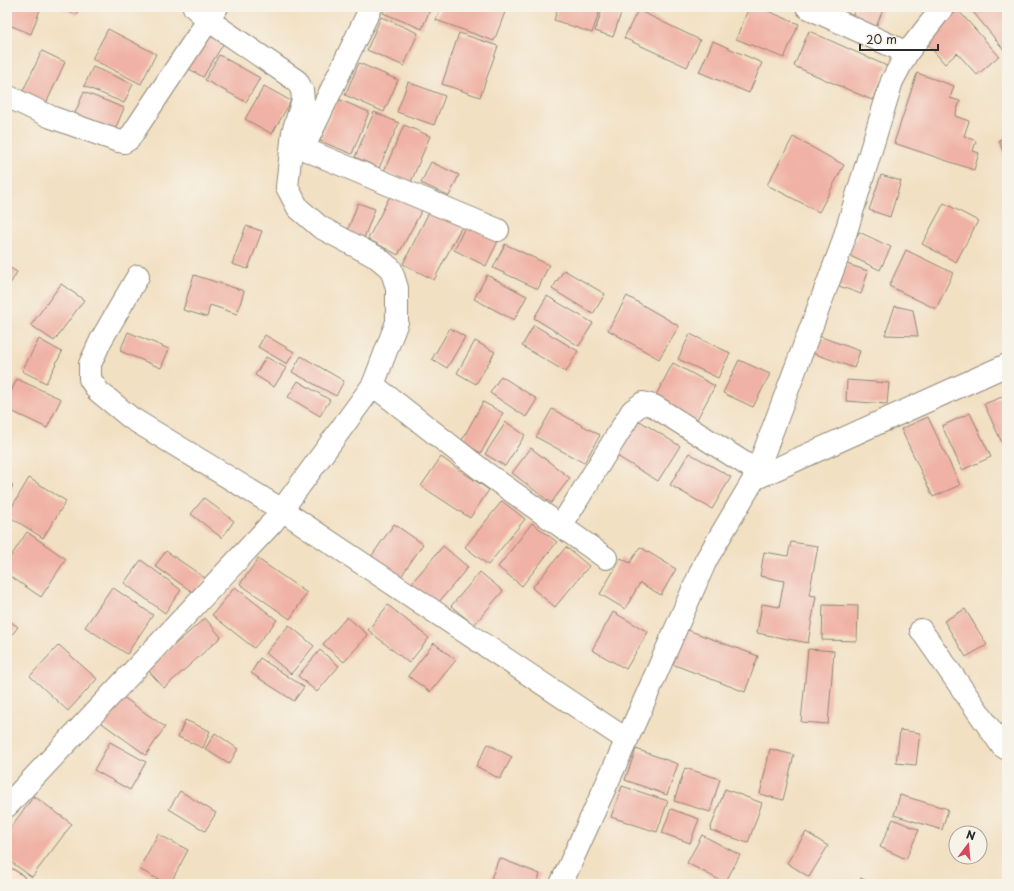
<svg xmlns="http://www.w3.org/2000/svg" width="1014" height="891" font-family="'Playpen Sans',sans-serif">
	<rect width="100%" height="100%" fill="#f7f3e8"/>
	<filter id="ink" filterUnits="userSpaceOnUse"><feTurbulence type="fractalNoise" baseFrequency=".025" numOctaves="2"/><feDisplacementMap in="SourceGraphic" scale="8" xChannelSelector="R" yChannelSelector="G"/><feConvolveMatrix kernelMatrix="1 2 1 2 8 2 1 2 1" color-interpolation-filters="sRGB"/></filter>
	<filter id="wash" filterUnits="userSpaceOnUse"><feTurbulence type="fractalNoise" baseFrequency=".012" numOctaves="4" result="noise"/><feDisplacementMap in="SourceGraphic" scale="16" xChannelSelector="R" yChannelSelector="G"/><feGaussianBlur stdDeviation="0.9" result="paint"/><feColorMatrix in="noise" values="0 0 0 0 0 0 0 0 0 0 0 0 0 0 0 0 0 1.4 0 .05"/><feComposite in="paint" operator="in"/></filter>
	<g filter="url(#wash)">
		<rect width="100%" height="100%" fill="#f2e0c3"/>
		<g id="blocks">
			<g fill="#f0b2a6">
				<polygon points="7,7 41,7 31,34 7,24"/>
				<polygon points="57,7 80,7 77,15"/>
				<polygon points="386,7 431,7 422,29 383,13"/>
				<polygon points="441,7 507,7 494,41 436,20"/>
				<polygon points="558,7 582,7 599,13 592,33 554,20"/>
				<polygon points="603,7 623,7 613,37 595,31"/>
				<polygon points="749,7 758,7 799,24 784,58 736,39"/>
				<polygon points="856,7 884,7 874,32 850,23"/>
				<polygon points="969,7 1006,7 1007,49 1005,51"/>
				<polygon points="638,10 700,40 687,67 624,38"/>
				<polygon points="958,10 999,56 977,75 957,53 945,64 924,40"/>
				<polygon points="381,17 418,33 404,66 367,50"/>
				<polygon points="108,29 156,54 141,84 92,59"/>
				<polygon points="809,31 887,66 872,100 794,66"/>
				<polygon points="204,33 224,43 203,77 184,66"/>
				<polygon points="459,33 498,46 480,97 442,84"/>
				<polygon points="713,41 762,63 749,93 699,72"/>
				<polygon points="42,51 65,62 45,106 21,95"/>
				<polygon points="219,55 260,78 246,102 205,80"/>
				<polygon points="359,63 398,80 384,112 345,95"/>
				<polygon points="93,67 133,84 124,103 84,86"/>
				<polygon points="917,73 954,86 950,98 960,101 955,116 969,121 964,136 976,141 973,151 979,153 974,170 894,143"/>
				<polygon points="408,82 445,96 434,125 397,112"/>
				<polygon points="264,86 291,101 272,134 245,119"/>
				<polygon points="84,92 124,108 112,137 72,120"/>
				<polygon points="338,99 369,112 352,154 320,141"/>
				<polygon points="374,112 399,123 379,168 355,157"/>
				<polygon points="404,125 430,136 411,182 384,171"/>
				<polygon points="793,137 844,165 819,212 767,185"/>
				<polygon points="1007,137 1007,163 999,140"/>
				<polygon points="431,162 459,175 449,196 421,183"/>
				<polygon points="881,175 901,181 890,217 869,210"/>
				<polygon points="392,192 423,208 398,255 368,239"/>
				<polygon points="358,203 375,209 364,238 347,232"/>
				<polygon points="944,203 978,221 956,262 922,244"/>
				<polygon points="430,210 462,226 434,280 403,264"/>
				<polygon points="466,225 498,241 486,266 454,250"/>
				<polygon points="246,226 262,231 248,269 232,264"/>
				<polygon points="859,232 891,247 880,270 848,255"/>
				<polygon points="505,244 549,265 538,289 493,268"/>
				<polygon points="906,250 953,273 936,309 889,286"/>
				<polygon points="847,264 868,271 861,294 839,286"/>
				<polygon points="7,266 17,272 7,289"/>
				<polygon points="564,270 605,294 593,314 552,289"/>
				<polygon points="194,275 244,291 237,314 210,305 207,317 183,310"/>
				<polygon points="487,275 527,296 514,320 474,299"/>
				<polygon points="61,284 84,300 54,341 31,325"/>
				<polygon points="547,296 593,323 579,346 534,318"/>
				<polygon points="627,296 679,326 659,359 608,330"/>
				<polygon points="895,306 913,310 918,336 885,335"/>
				<polygon points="534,325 578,351 566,372 522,346"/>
				<polygon points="450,328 465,337 447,368 432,359"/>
				<polygon points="128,332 169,349 161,368 120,351"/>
				<polygon points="690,334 730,353 718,378 678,359"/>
				<polygon points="265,335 294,352 287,364 258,347"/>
				<polygon points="816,335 860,351 854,368 810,352"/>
				<polygon points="39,339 62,352 46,383 22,371"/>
				<polygon points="475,341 495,352 476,384 457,373"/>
				<polygon points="301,356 344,381 336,396 292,372"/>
				<polygon points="266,357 286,368 274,387 255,375"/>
				<polygon points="739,360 770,374 753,407 723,393"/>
				<polygon points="673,363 715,386 696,421 656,395"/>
				<polygon points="501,376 537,399 526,417 490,393"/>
				<polygon points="17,379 61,399 47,428 7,409 7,400"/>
				<polygon points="847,380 889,383 887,404 846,401"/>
				<polygon points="298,381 330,400 320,416 288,397"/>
				<polygon points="1007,395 1007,444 1003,445 984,404"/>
				<polygon points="483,402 503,413 481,453 461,442"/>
				<polygon points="552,409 600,435 584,463 536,437"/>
				<polygon points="970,413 991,457 962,470 942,426"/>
				<polygon points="928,417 960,485 933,497 901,429"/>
				<polygon points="635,418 680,446 658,481 612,453"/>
				<polygon points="506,422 525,435 505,466 485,454"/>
				<polygon points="531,448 570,478 551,503 512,473"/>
				<polygon points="689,453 731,477 712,509 670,485"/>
				<polygon points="441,457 489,490 470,518 421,486"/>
				<polygon points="29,478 66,501 43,538 7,515"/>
				<polygon points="7,482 13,485 7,498"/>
				<polygon points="204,498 234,521 222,538 191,514"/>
				<polygon points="502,501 525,519 488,565 465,547"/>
				<polygon points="532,523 557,542 522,586 498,567"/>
				<polygon points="394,524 423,544 398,581 368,561"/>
				<polygon points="27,532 66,559 41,597 7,574 7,562"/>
				<polygon points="791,542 818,546 809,595 816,596 808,643 757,633 762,604 779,607 784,581 760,576 764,552 788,556"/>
				<polygon points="443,546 468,567 434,608 409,586"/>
				<polygon points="566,547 589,566 555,607 532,588"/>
				<polygon points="640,547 676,569 661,595 640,583 625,609 600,594 621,558 630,563"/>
				<polygon points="166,551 205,578 194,593 155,566"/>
				<polygon points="258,559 307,593 290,619 240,584"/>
				<polygon points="141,560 181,590 165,613 124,583"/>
				<polygon points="480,572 503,591 474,625 451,606"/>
				<polygon points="112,587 153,615 127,654 85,627"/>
				<polygon points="235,587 277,620 254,648 212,615"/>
				<polygon points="388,605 429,638 409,663 368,630"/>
				<polygon points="823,605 858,606 857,641 822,640"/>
				<polygon points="965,609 987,645 966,657 944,621"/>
				<polygon points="613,612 648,632 626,669 592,650"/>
				<polygon points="347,617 368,635 344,662 323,644"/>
				<polygon points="205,618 221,637 164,688 147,669"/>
				<polygon points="7,619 18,627 7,641"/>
				<polygon points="289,625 314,646 291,674 266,653"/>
				<polygon points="685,629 758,656 745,692 672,664"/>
				<polygon points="434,643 456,660 430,692 408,676"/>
				<polygon points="59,645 97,679 68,711 30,676"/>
				<polygon points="808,649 834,651 828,724 801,722"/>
				<polygon points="320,650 339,666 317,692 298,676"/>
				<polygon points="260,658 304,687 294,701 251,673"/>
				<polygon points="119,694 165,727 146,755 99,721"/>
				<polygon points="185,720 210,731 203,748 178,737"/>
				<polygon points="900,730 920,733 916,765 896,763"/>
				<polygon points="215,733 238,749 229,764 205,749"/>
				<polygon points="110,742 146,762 130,790 94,770"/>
				<polygon points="488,744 512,757 500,779 476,766"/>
				<polygon points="636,749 678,764 667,795 625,780"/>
				<polygon points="770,749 794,755 783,800 760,794"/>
				<polygon points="685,768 720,779 710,812 674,801"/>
				<polygon points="622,786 668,801 657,832 611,817"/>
				<polygon points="725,789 762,803 748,843 710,830"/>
				<polygon points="180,791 216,813 205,831 169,809"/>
				<polygon points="900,795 948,809 942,830 894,815"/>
				<polygon points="34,796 72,824 32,877 7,859 7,832"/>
				<polygon points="671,809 699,819 690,843 662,833"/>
				<polygon points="893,819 919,830 906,859 880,847"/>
				<polygon points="806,832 828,846 809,877 787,863"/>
				<polygon points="158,834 188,850 170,884 167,884 139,869"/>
				<polygon points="702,835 740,855 725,883 687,863"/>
				<polygon points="499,858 540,874 537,884 489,884"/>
				<polygon points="861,878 873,884 858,884"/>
			</g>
		</g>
	</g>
	<g filter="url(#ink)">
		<use href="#blocks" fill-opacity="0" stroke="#8e8677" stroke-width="1"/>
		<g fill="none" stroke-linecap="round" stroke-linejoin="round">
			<defs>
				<g id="street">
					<polyline points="194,7 208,20 297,81 302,90 303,100 293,132 287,187 298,208 320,227 378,258 391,269 397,288 397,322 373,385 483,471 606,558"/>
					<polyline points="807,7 907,53"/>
					<polyline points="7,96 51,117 118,141 124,142 129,139 217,7"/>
					<polyline points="292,144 498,230"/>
					<polyline points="303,149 371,7"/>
					<polyline points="138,276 101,340 90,364 90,379 98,391 131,418 282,510 627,740"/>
					<polyline points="754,479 1007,365"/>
					<polyline points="561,526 632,411 643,403 654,406 757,471"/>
					<polyline points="921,630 1002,746 1007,749"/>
					<polyline points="7,806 273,522 373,385"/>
					<polyline points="561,884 638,715 706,560 754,479 841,248 892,81 907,53 943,7"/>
				</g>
				<polyline id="secondary" points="7,879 15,884"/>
			</defs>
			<use href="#street" stroke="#8e8677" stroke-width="24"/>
			<use href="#secondary" stroke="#8e8677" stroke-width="24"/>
			<use href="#street" stroke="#fff" stroke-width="22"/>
			<use href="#secondary" stroke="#fee3d1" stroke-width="22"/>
		</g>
	</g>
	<rect width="1014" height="891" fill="none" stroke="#f7f3e8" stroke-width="24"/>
	<g transform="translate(968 845) rotate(16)"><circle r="19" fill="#f7f3e8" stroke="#a5a39c"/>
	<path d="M0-3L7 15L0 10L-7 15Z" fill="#d1495b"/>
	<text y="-6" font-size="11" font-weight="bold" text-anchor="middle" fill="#2b2b2b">N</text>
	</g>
	<path d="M860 44v6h78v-6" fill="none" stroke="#2b2b2b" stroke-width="2"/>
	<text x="866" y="44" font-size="12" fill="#2b2b2b" stroke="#f7f3e8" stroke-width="3" paint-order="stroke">20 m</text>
</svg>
